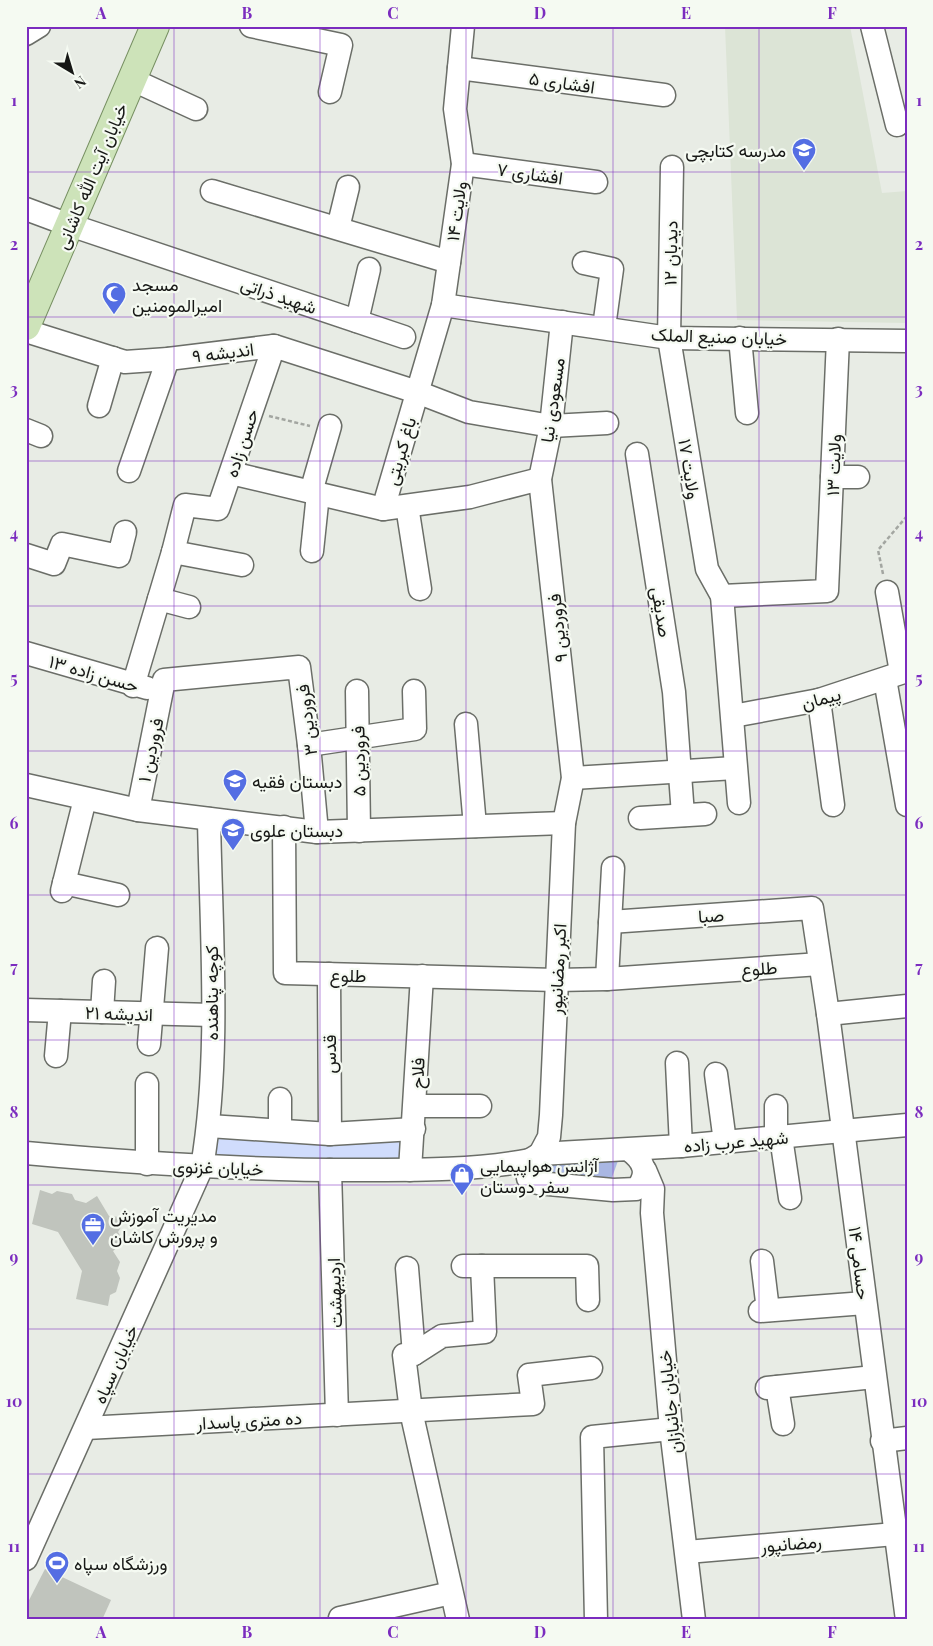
<svg xmlns="http://www.w3.org/2000/svg" width="933" height="1646" font-family="'Playfair Display',Vazirmatn,serif">
	<rect width="100%" height="100%" fill="#e8ece5"/>
	<polygon fill="#dce4d6" points="725,26 850,26 882,193 907,191 907,323 737,320"/>
	<polygon fill="#d0dcfc" points="220,1132 406,1135 403,1168 215,1158"/>
	<polygon fill="#a9b7e3" points="550,1157 619,1158 610,1183 551,1184"/>
	<g fill="#c0c4bd">
		<polygon points="40,1190 52,1194 57,1191 72,1194 75,1200 86,1203 97,1196 109,1216 120,1217 122,1219 123,1224 118,1232 124,1242 113,1251 120,1262 117,1271 120,1278 116,1292 110,1295 108,1306 76,1299 82,1271 58,1232 32,1224"/>
		<polygon points="45,1569 111,1600 102,1620 26,1620 26,1606"/>
	</g>
	<g fill="none" stroke-linecap="round" stroke-linejoin="round">
		<defs>
			<g id="minor">
				<polyline points="251,26 341,45 330,92"/>
				<polyline points="872,26 897,125"/>
				<polyline points="26,34 39,26"/>
				<polyline points="459,68 664,95"/>
				<polyline points="133,80 196,109"/>
				<polyline points="463,164 596,182"/>
				<polyline points="672,167 669,338 707,569 722,596 739,803"/>
				<polyline points="212,191 449,262"/>
				<polyline points="26,209 61,222"/>
				<polyline points="70,225 404,337"/>
				<polyline points="338,228 348,187"/>
				<polyline points="584,263 612,269 604,327"/>
				<polyline points="443,305 669,338 907,341"/>
				<polyline points="357,321 369,269"/>
				<polyline points="26,331 125,362 168,359 274,346 417,392 469,412 551,426 607,423"/>
				<polyline points="740,338 747,413"/>
				<polyline points="99,406 113,358"/>
				<polyline points="26,430 41,436"/>
				<polyline points="637,454 674,692 683,815"/>
				<polyline points="129,471 168,359"/>
				<polyline points="231,473 383,509 470,497 540,479"/>
				<polyline points="832,477 858,477"/>
				<polyline points="311,492 330,426"/>
				<polyline points="407,506 420,589"/>
				<polyline points="383,509 443,305 463,164 455,109 463,26"/>
				<polyline points="312,551 318,494"/>
				<polyline points="173,552 242,565"/>
				<polyline points="26,555 54,564 62,544 119,556 125,532"/>
				<polyline points="887,592 901,672"/>
				<polyline points="722,596 827,591 838,339"/>
				<polyline points="159,599 189,607"/>
				<polyline points="26,653 147,688"/>
				<polyline points="885,679 907,805"/>
				<polyline points="133,686 173,552 185,505 218,509 274,346"/>
				<polyline points="357,691 359,831"/>
				<polyline points="819,700 833,805"/>
				<polyline points="733,716 819,700 907,671"/>
				<polyline points="466,724 475,826"/>
				<polyline points="309,745 415,729 414,691"/>
				<polyline points="573,778 735,768"/>
				<polyline points="26,785 138,810 317,832 564,823"/>
				<polyline points="138,810 164,680 299,667 309,745 317,832"/>
				<polyline points="640,818 705,814"/>
				<polyline points="284,827 285,973 556,980 607,979 613,868"/>
				<polyline points="64,883 118,895"/>
				<polyline points="62,891 85,799"/>
				<polyline points="610,922 812,908 828,1014 907,1620"/>
				<polyline points="329,974 330,1134"/>
				<polyline points="607,979 820,964"/>
				<polyline points="26,1010 212,1015"/>
				<polyline points="102,1012 104,981"/>
				<polyline points="828,1014 907,1006"/>
				<polyline points="149,1044 157,948"/>
				<polyline points="56,1056 60,1011"/>
				<polyline points="677,1063 681,1146"/>
				<polyline points="716,1074 725,1142"/>
				<polyline points="415,1106 480,1106"/>
				<polyline points="209,1126 330,1134 414,1129"/>
				<polyline points="280,1130 280,1099"/>
				<polyline points="776,1137 776,1106"/>
				<polyline points="781,1137 790,1198"/>
				<path d="M 629,1150 C 644,1161 650,1174 636,1189 L 613,1190 L 538,1183 L 528,1178 L 527,1171 L 530,1160 L 540,1154 L 681,1146 L 907,1125"/>
				<path d="M 26,1153 C 135,1163 243,1170 352,1170 C 412,1170 472,1171 530,1160"/>
				<polyline points="540,1154 549,1137 551,1115 564,823 573,778 540,479 551,426 562,322"/>
				<polyline points="147,1164 147,1084"/>
				<polyline points="330,1170 337,1415"/>
				<polyline points="410,1170 422,976"/>
				<polyline points="645,1170 653,1189 652,1213 671,1429 694,1620"/>
				<polyline points="762,1261 768,1310"/>
				<polyline points="463,1266 587,1266 588,1300"/>
				<polyline points="407,1268 414,1354"/>
				<polyline points="760,1311 865,1303"/>
				<polyline points="777,1387 783,1424"/>
				<polyline points="767,1388 874,1377"/>
				<polyline points="86,1428 533,1404 529,1375 591,1368"/>
				<polyline points="882,1441 907,1438"/>
				<polyline points="687,1552 895,1534"/>
				<path d="M 26,1559 L 202,1167 C 221,1056 211,932 209,819"/>
				<polyline points="340,1618 451,1593"/>
				<polyline points="458,1620 411,1411 404,1355 414,1354 442,1336 485,1332 482,1266"/>
				<polyline points="596,1620 592,1437 671,1429"/>
			</g>
			<polyline id="major" points="26,326 155,26"/>
		</defs>
		<use href="#minor" stroke="#6b6e68" stroke-width="25"/>
		<use href="#major" stroke="#779062" stroke-width="30"/>
		<g stroke="#a3a6a1" stroke-width="2.5" stroke-dasharray="4 2.5" stroke-linecap="butt">
			<polyline points="269,416 310,426"/>
			<polyline points="883,574 878,550 907,516"/>
		</g>
		<use href="#minor" stroke="#fff" stroke-width="22"/>
		<use href="#major" stroke="#cde3b9" stroke-width="28"/>
	</g>
	<path fill="none" stroke="#7b2cbf" stroke-width="1" stroke-opacity="0.55" d="M 174,26 L 174,1620M 320,26 L 320,1620M 466,26 L 466,1620M 613,26 L 613,1620M 759,26 L 759,1620M 26,172 L 907,172M 26,317 L 907,317M 26,461 L 907,461M 26,606 L 907,606M 26,751 L 907,751M 26,895 L 907,895M 26,1040 L 907,1040M 26,1185 L 907,1185M 26,1329 L 907,1329M 26,1474 L 907,1474"/>
	<defs>
		<symbol id="school-pin" viewBox="-11 -11 22 30"><path d="M0 17L-7.5 6A9.5 9.5 0 1 1 7.5 6Z" fill="#546ee3" stroke="#f5faf2"/><path d="M0-5L7-2L0 1L-7-2ZM-4 1L0 2.5L4 1V4Q0 6-4 4Z" fill="#fff"/></symbol>
		<symbol id="mosque-pin" viewBox="-11 -11 22 30"><path d="M0 17L-7.5 6A9.5 9.5 0 1 1 7.5 6Z" fill="#546ee3" stroke="#f5faf2"/><path d="M3.5-4.9A6 6 0 1 0 3.5 4.9A5 5 0 1 1 3.5-4.9Z" fill="#fff"/></symbol>
		<symbol id="shop-pin" viewBox="-11 -11 22 30"><path d="M0 17L-7.5 6A9.5 9.5 0 1 1 7.5 6Z" fill="#546ee3" stroke="#f5faf2"/><path d="M-5-2.5h2.3a2.7 3.5 0 0 1 5.4 0H5L5.5 6h-11ZM-1.5-2.5h3a1.5 2.3 0 0 0-3 0Z" fill="#fff"/></symbol>
		<symbol id="office-pin" viewBox="-11 -11 22 30"><path d="M0 17L-7.5 6A9.5 9.5 0 1 1 7.5 6Z" fill="#546ee3" stroke="#f5faf2"/><path d="M-6-3h4V-5.5h4V-3h4V5H-6ZM-1-4.5V-3h2v-1.5ZM-6 0V1H6V0Z" fill="#fff"/></symbol>
		<symbol id="stadium-pin" viewBox="-11 -11 22 30"><path d="M0 17L-7.5 6A9.5 9.5 0 1 1 7.5 6Z" fill="#546ee3" stroke="#f5faf2"/><path d="M0-5a6.5 5 0 1 0 0 10a6.5 5 0 1 0 0-10ZM-3.5-1.8h7v3.6h-7Z" fill="#fff"/></symbol>
	</defs>
	<g fill-rule="evenodd">
		<use href="#school-pin" x="790" y="136" width="28" height="38"/>
		<use href="#mosque-pin" x="100" y="280" width="28" height="38"/>
		<use href="#school-pin" x="221" y="767" width="28" height="38"/>
		<use href="#school-pin" x="219" y="816" width="28" height="38"/>
		<use href="#shop-pin" x="448" y="1161" width="28" height="38"/>
		<use href="#office-pin" x="79" y="1211" width="28" height="38"/>
		<use href="#stadium-pin" x="43" y="1549" width="28" height="38"/>
	</g>
	<g text-anchor="middle" dominant-baseline="central" stroke-width="4.5" stroke-linejoin="round" paint-order="stroke">
		<g font-size="18" fill="#171816" stroke="#f5faf2">
			<text transform="translate(562 82) rotate(8)">افشاری ۵</text>
			<text transform="translate(530 173) rotate(8)">افشاری ۷</text>
			<text transform="translate(91 176) rotate(-67)">خیابان آیت الله کاشانی</text>
			<text transform="translate(456 211) rotate(-82)">ولایت ۱۴</text>
			<text transform="translate(670 253) rotate(-89)">دیدبان ۱۲</text>
			<text transform="translate(279 295) rotate(19)">شهید ذراتی</text>
			<text transform="translate(719 336) rotate(2)">خیابان صنیع الملک</text>
			<text transform="translate(223 352) rotate(-7)">اندیشه ۹</text>
			<text transform="translate(552 400) rotate(-82)">مسعودی نیا</text>
			<text transform="translate(241 443) rotate(-72)">حسن زاده</text>
			<text transform="translate(400 451) rotate(-74)">باغ کبریتی</text>
			<text transform="translate(833 465) rotate(-88)">ولایت ۱۳</text>
			<text transform="translate(690 469) rotate(81)">ولایت ۱۷</text>
			<text transform="translate(662 612) rotate(81)">صدیقی</text>
			<text transform="translate(557 628) rotate(-96)">فروردین ۹</text>
			<text transform="translate(94 673) rotate(16)">حسن زاده ۱۳</text>
			<text transform="translate(821 698) rotate(-15)">پیمان</text>
			<text transform="translate(306 720) rotate(-97)">فروردین ۳</text>
			<text transform="translate(150 750) rotate(-78)">فروردین ۱</text>
			<text transform="translate(358 761) rotate(-91)">فروردین ۵</text>
			<text transform="translate(711 915) rotate(-4)">صبا</text>
			<text transform="translate(759 968) rotate(-4)">طلوع</text>
			<text transform="translate(557 969) rotate(-87)">اکبر رمضانپور</text>
			<text transform="translate(348 975) rotate(1)">طلوع</text>
			<text transform="translate(211 993) rotate(-90)">کوچه پناهنده</text>
			<text transform="translate(119 1013) rotate(2)">اندیشه ۲۱</text>
			<text transform="translate(329 1054) rotate(-90)">قدس</text>
			<text transform="translate(417 1073) rotate(-87)">فلاح</text>
			<text transform="translate(736 1141) rotate(-5)">شهید عرب زاده</text>
			<text transform="translate(218 1167) rotate(2)">خیابان غزنوی</text>
			<text transform="translate(860 1263) rotate(83)">حسامی ۱۴</text>
			<text transform="translate(334 1293) rotate(-92)">اردیبهشت</text>
			<text transform="translate(115 1364) rotate(-66)">خیابان سپاه</text>
			<text transform="translate(669 1402) rotate(-96)">خیابان جانبازان</text>
			<text transform="translate(249 1420) rotate(-3)">ده متری پاسدار</text>
			<text transform="translate(791 1543) rotate(-5)">رمضانپور</text>
		</g>
		<g font-size="18" fill="#171816" stroke="#f5faf2" text-anchor="start">
			<text x="786" y="150" text-anchor="end">مدرسه کتابچی</text>
			<text x="132" y="284">مسجد<tspan x="132" dy="21">امیرالمومنین</tspan></text>
			<text x="252" y="781">دبستان فقیه</text>
			<text x="250" y="830">دبستان علوی</text>
			<text x="480" y="1165">آژانس هواپیمایی<tspan x="480" dy="21">سفر دوستان</tspan></text>
			<text x="110" y="1215">مدیریت آموزش<tspan x="110" dy="21">و پرورش کاشان</tspan></text>
			<text x="74" y="1563">ورزشگاه سپاه</text>
		</g>
	</g>
	<rect width="933" height="1646" fill="none" stroke="#f5faf2" stroke-width="55"/>
	<g transform="translate(72 72) rotate(142)" stroke="#f5faf2" stroke-width="4" paint-order="stroke">
	<path d="M0-4L9 19L0 12L-9 19Z" fill="#171816"/>
	<text y="-8" font-size="14" font-weight="bold" text-anchor="middle" fill="#171816">N</text>
	</g>
	<rect x="28" y="28" width="878" height="1590" fill="none" stroke="#7b2cbf" stroke-width="2"/>
	<g font-size="16" text-anchor="middle" font-weight="bold" fill="#7b2cbf">
		<text x="101" y="19">A</text>
		<text x="247" y="19">B</text>
		<text x="393" y="19">C</text>
		<text x="540" y="19">D</text>
		<text x="686" y="19">E</text>
		<text x="832" y="19">F</text>
		<text x="14" y="106">1</text>
		<text x="919" y="106">1</text>
		<text x="14" y="250">2</text>
		<text x="919" y="250">2</text>
		<text x="14" y="395">3</text>
		<text x="919" y="395">3</text>
		<text x="14" y="539">4</text>
		<text x="919" y="539">4</text>
		<text x="14" y="684">5</text>
		<text x="919" y="684">5</text>
		<text x="14" y="829">6</text>
		<text x="919" y="829">6</text>
		<text x="14" y="973">7</text>
		<text x="919" y="973">7</text>
		<text x="14" y="1118">8</text>
		<text x="919" y="1118">8</text>
		<text x="14" y="1263">9</text>
		<text x="919" y="1263">9</text>
		<text x="14" y="1407">10</text>
		<text x="919" y="1407">10</text>
		<text x="14" y="1552">11</text>
		<text x="919" y="1552">11</text>
		<text x="101" y="1638">A</text>
		<text x="247" y="1638">B</text>
		<text x="393" y="1638">C</text>
		<text x="540" y="1638">D</text>
		<text x="686" y="1638">E</text>
		<text x="832" y="1638">F</text>
	</g>
</svg>
